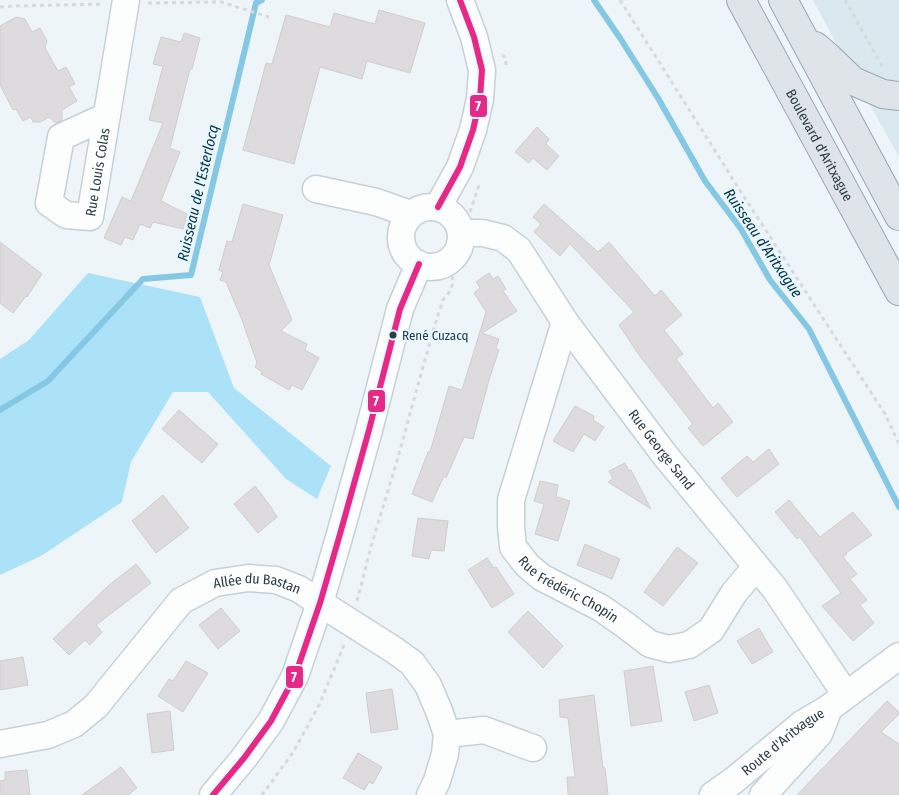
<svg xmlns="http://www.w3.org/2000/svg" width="899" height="795" font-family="'Fira Sans Condensed',sans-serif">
	<rect width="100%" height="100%" fill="#edf5f9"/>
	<polygon fill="#dae8ef" points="813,0 899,0 899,157 837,45"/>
	<polygon fill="#ace2f8" points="88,273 200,297 234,388 331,466 317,499 286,479 208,392 173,392 131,462 122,502 41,556 0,575 0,359 29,340"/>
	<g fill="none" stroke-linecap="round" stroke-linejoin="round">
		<g stroke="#85c8e3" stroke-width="6">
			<polyline points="594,0 620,38 658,98 705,181 741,229 770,280 809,329 899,507"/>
			<polyline points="0,410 48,381 143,279 191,275 256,3 262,0"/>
		</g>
	</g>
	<g fill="#dddbdd" stroke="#d1cdce">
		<polygon points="379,10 425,23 410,73 367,61 362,79 320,67 294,164 243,150 266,63 272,64 286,15 330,27 334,13 375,24"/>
		<polygon points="16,17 25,19 32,32 40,28 47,41 45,48 58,71 66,67 75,84 69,87 77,101 62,110 62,120 56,123 49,117 40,122 33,122 31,117 23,121 16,109 13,110 0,85 0,26"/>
		<polygon points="184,33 200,38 192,69 190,69 170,148 180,152 161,201 187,214 183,229 153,222 150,228 140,224 133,240 125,237 121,245 104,238 122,197 131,201 163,123 149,120 163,66 153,64 161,37 181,42"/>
		<polygon points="537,127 549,139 546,144 559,156 547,170 533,158 529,163 515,152"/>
		<polygon points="243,204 283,215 269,265 292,320 281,331 307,344 305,350 319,358 302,390 292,385 289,390 261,374 262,372 255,367 257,363 242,320 226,282 220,280 223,272 219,270 227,241 232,242"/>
		<polygon points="544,204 598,252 609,242 655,296 661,290 682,315 664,330 683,354 676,359 713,408 718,403 733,422 703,446 688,428 693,424 639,355 619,325 634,312 570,244 560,256 534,232 541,224 533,217"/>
		<polygon points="0,242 42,274 27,297 26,296 13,313 0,303"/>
		<polygon points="489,273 493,279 498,276 506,289 503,291 517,311 482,333 499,339 496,348 499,350 489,380 473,439 464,437 446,478 444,476 432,502 412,494 428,452 430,452 449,386 462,390 486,312 474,293 480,288 476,282"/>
		<polygon points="575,406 594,416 593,420 604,427 595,441 584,434 573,452 553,441"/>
		<polygon points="179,410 212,439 218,444 202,463 162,429"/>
		<polygon points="769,449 779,464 737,497 721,478 747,456 753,462"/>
		<polygon points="625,463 629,471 631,470 651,509 608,482 613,479 609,471"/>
		<polygon points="540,481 558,485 556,498 558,497 570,501 558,541 535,534 544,504 534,501"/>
		<polygon points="255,486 271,507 277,517 258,533 234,504"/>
		<polygon points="163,495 189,528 156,553 132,521"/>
		<polygon points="789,500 820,537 853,512 872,535 846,553 847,554 843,557 857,574 850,579 867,600 860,605 874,623 853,641 822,606 841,593 800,537 797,539 775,512"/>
		<polygon points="418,518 448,521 444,551 431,550 429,559 412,556"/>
		<polygon points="585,544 620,559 612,579 577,565"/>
		<polygon points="677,547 698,563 663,606 644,592"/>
		<polygon points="487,558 494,568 496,567 514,594 492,608 468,570"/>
		<polygon points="136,564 151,583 96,625 102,632 90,645 85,640 69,655 53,639 108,586"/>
		<polygon points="221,608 240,631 218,649 199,625"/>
		<polygon points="528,611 563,646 543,668 508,632"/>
		<polygon points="759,628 773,652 752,664 737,641"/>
		<polygon points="23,657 28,685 0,690 0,661"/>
		<polygon points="186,661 208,673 183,712 158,696 169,679 173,681"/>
		<polygon points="653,666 662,721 631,726 624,671"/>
		<polygon points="709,685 718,713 694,721 685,692"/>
		<polygon points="392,689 398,729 371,733 366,693"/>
		<polygon points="594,695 603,768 605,768 608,795 568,795 567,777 575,777 568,718 560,717 559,700"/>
		<polygon points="887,701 899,712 899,714 881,732 899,744 899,795 797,795"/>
		<polygon points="170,711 174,750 152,753 147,714"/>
		<polygon points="358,753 382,767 373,784 369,782 364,790 343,778"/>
		<polygon points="121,767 137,788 128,795 82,795"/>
		<polygon points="27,770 30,795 0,795 0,781 5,780 5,772"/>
	</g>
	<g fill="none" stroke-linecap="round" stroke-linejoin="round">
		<defs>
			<g id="minor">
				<path id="s1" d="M 107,116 L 61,137 L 49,203 L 66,215 L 90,217 L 126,0"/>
				<polyline points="316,189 376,202 410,214"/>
				<circle cx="431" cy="237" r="30"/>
				<polyline points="438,207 460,167 473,130 480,99 482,70 474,37 460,0"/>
				<path id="s2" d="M 461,233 L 483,233 L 503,238 L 519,250 L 565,322 L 664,454 L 775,589 L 846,695"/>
				<path id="s3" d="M 565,322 L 511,500 L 511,526 L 513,547 L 527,565 L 541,577 L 601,608 L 624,624 L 650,644 L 669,649 L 689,645 L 711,630 L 734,593 L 756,567"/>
				<polyline points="447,734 484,730 533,748"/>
				<path id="s4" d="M 0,744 L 48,735 L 74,724 L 96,706 L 181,601 L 215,583 L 248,578 L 276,580 L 299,589 L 320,603 L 394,650 L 412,663 L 428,685 L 439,711 L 447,734 L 445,754 L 437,781 L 430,795"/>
				<polyline points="213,795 244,758 271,721 295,676 320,603 340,534 369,430 400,309 419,264"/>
				<path id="s5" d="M 713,795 L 733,781 L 802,724 L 829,708 L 899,656"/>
				<polyline points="763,795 819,734 829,708"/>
			</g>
			<g id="major">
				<path id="s6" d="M 741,0 L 899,291"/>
				<polyline points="783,0 899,216"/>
				<polyline points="815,46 829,58 853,81 883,94 899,96"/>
			</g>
		</defs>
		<use href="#minor" stroke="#c5d1d6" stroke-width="29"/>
		<use href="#major" stroke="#99a8ae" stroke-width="30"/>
		<g stroke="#d7dadb" stroke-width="3" stroke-dasharray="4 4" stroke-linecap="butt">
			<polyline points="620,0 741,192 885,414 899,444"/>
			<polyline points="845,0 883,68"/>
			<polyline points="148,3 221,2 269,17"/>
			<polyline points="0,7 13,6 102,4"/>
			<polyline points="502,55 506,58 506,67"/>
			<polyline points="470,212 480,182"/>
			<polyline points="357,601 372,543 397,461 421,374 437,318 443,300 450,291 453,282 452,275 442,265"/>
			<polyline points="262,795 294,751 320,703 344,645"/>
		</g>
		<use href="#minor" stroke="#fcfefe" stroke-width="26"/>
		<use href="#major" stroke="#dee4e7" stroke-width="28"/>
		<defs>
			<g id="bus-1">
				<polyline points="438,207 460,167 473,130 480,99 482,70 474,37 460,0"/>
				<polyline points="213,795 244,758 271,721 295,676 320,603 340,534 369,430 400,309 419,264"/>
			</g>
		</defs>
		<use href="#bus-1" stroke="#e7f7ff" stroke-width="10"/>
		<use href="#bus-1" stroke="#e62987" stroke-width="6"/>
	</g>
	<circle fill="#2c3c43" stroke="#e7f7ff" stroke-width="2" cx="393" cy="335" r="4.5"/>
	<g text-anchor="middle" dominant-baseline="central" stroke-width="4" stroke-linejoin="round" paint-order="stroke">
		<g font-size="13" fill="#2c3c43" stroke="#e7f7ff" text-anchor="start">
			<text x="402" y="335">René Cuzacq</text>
		</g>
		<g font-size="14" fill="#2c3c43" stroke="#e7f7ff">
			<text stroke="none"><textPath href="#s6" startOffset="165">Boulevard d'Aritxague</textPath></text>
			<text stroke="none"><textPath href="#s1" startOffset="208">Rue Louis Colas</textPath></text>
			<text stroke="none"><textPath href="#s2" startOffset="308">Rue George Sand</textPath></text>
			<text stroke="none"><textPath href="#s3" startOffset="304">Rue Frédéric Chopin</textPath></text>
			<text stroke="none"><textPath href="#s4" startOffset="322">Allée du Bastan</textPath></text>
			<text stroke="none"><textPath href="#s5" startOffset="88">Route d'Aritxague</textPath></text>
		</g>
		<g font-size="15" font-style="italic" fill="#053241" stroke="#e7f7ff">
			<text transform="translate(198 193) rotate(-77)">Ruisseau de l'Esterlocq</text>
			<text transform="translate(763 243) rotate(56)">Ruisseau d'Aritxague</text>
		</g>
	</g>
	<g stroke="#e7f7ff" stroke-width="2">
		<rect x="469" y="94" width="19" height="24" rx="5" fill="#e62987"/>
		<rect x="367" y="389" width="19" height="24" rx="5" fill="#e62987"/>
		<rect x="285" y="665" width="19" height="24" rx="5" fill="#e62987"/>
	</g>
	<g font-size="14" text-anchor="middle" font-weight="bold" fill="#fff">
		<text x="478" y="111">7</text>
		<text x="376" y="406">7</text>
		<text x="294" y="682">7</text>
	</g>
</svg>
